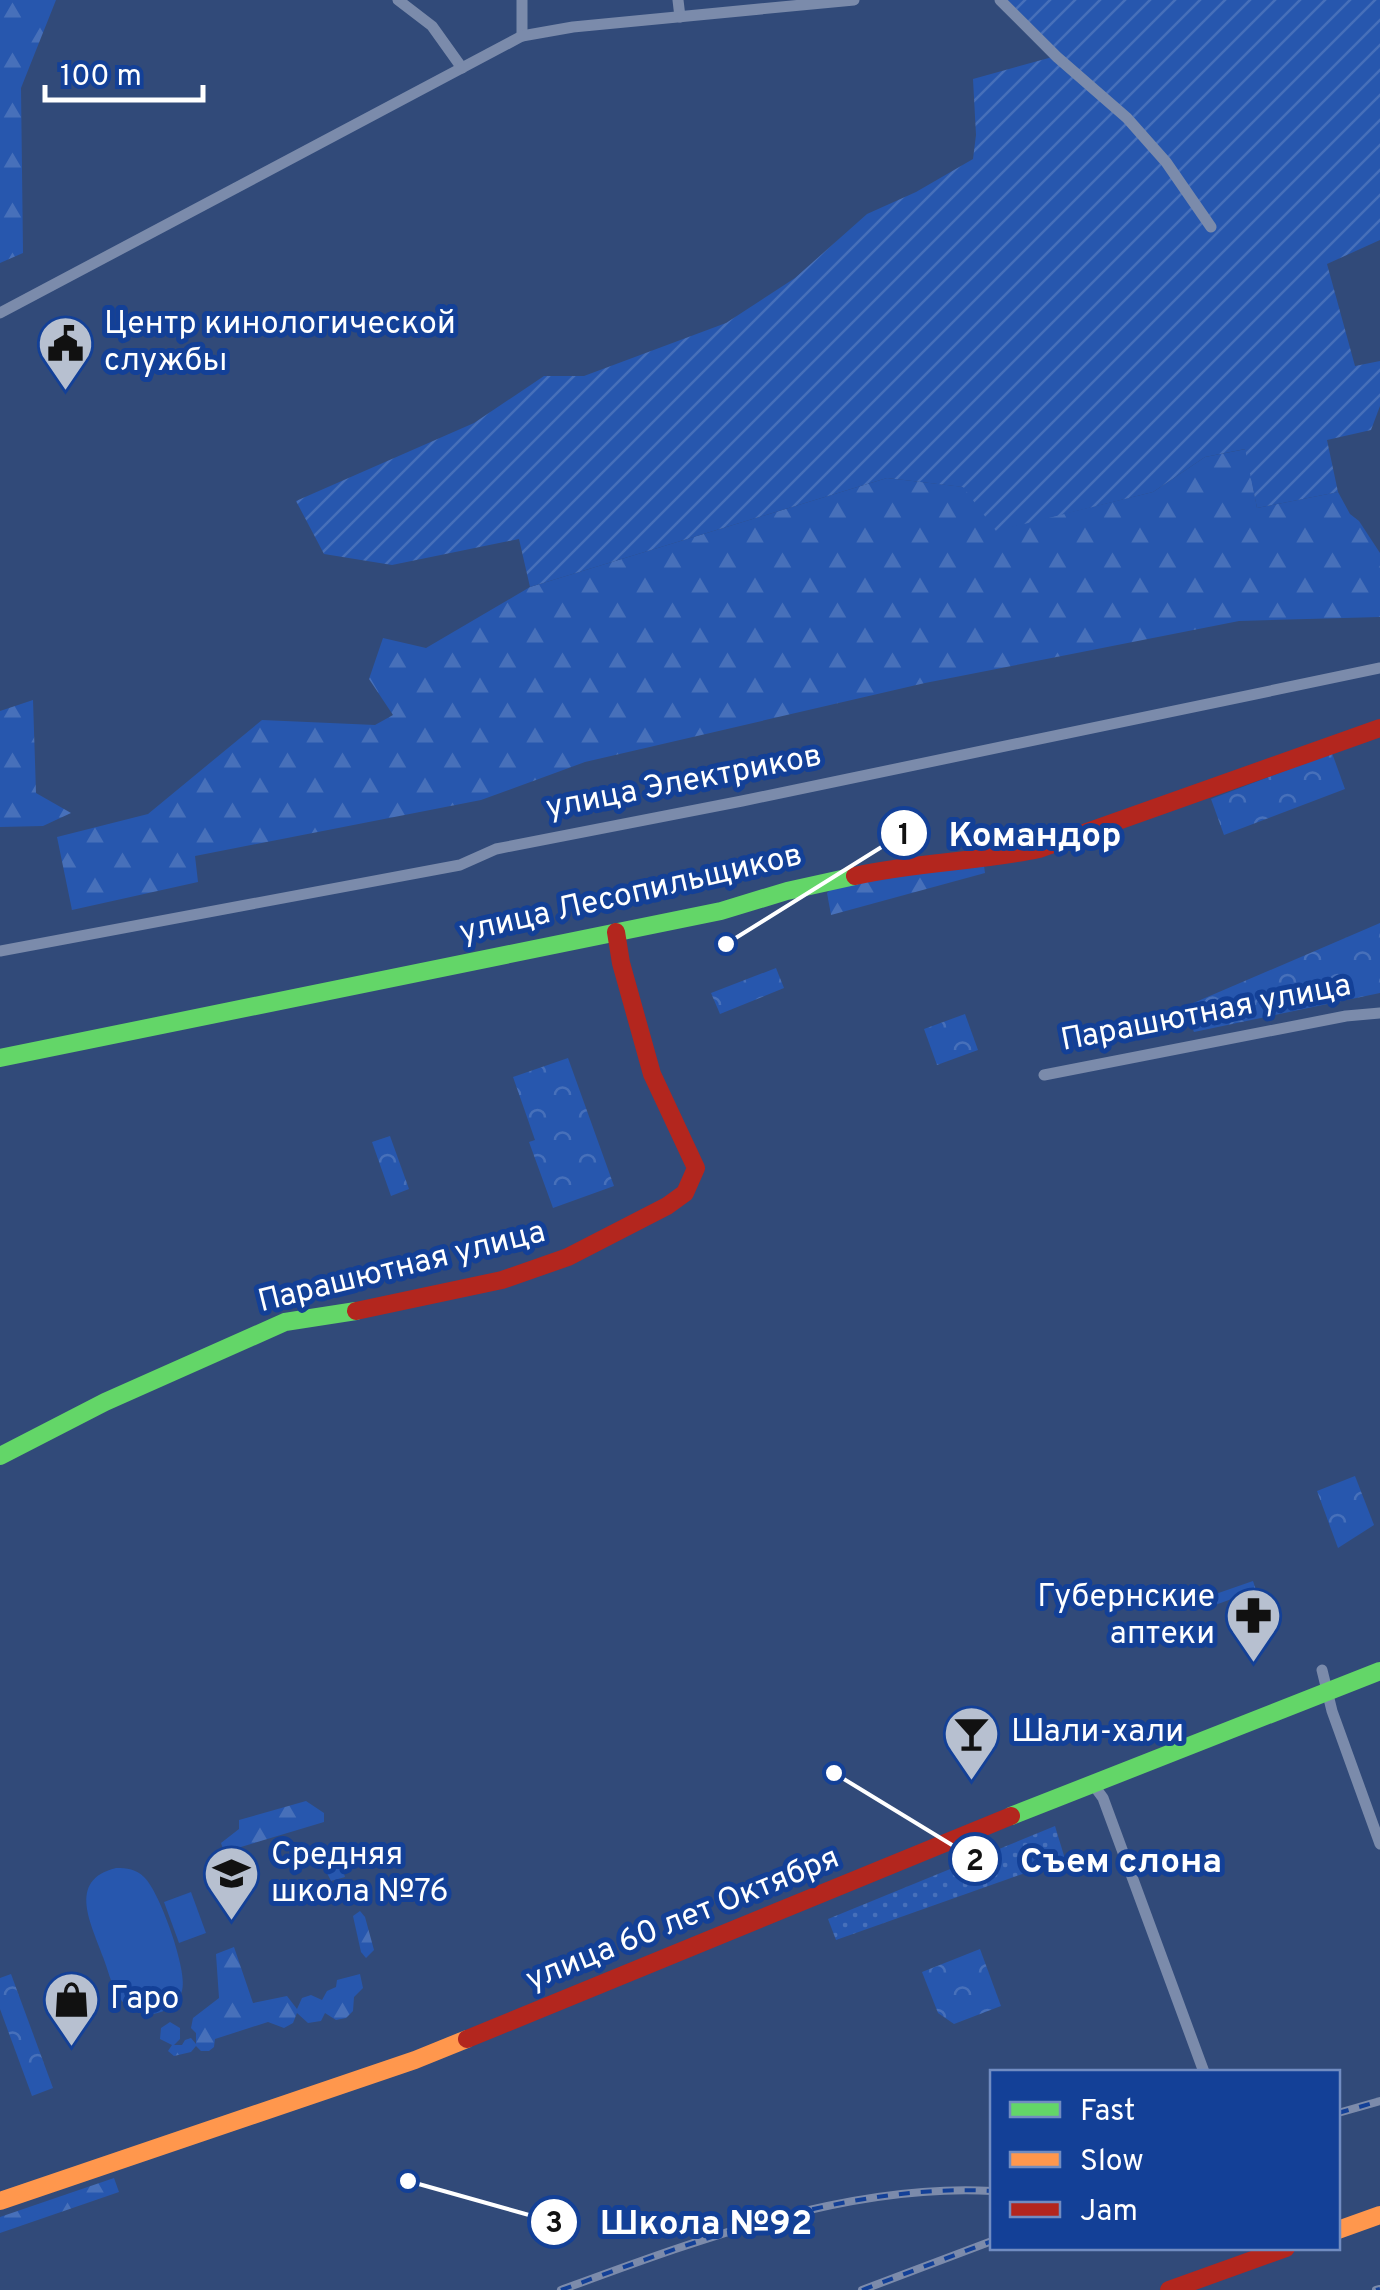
<svg xmlns="http://www.w3.org/2000/svg" width="1380" height="2290" font-family="Overpass,sans-serif">
	<defs>
		<pattern id="grass-dots" width="8" height="8" patternUnits="userSpaceOnUse" patternTransform="scale(2.5)"><rect width="8" height="8" fill="#2757ae"/><path d="M2 2h.1M6 6h.1" fill="none" stroke="#4770ba" stroke-width="1.8" stroke-linecap="round"/></pattern>
		<pattern id="forest-firs" width="22" height="20" patternUnits="userSpaceOnUse" patternTransform="scale(2.5)"><rect width="22" height="20" fill="#2757ae"/><path d="M5 1l3.5 6h-7zM16 11l3.5 6h-7z" fill="#4770ba"/></pattern>
		<pattern id="park-crowns" width="20" height="18" patternUnits="userSpaceOnUse" patternTransform="scale(2.5)"><rect width="20" height="18" fill="#2757ae"/><path d="M2 6a3 3 0 1 1 6 0M12 15a3 3 0 1 1 6 0" fill="none" stroke="#4770ba"/></pattern>
		<pattern id="garden-furrows" width="10" height="10" patternUnits="userSpaceOnUse" patternTransform="scale(2.5)"><rect width="10" height="10" fill="#2757ae"/><path d="M-1 1l2-2M0 10L10 0M9 11l2-2" fill="none" stroke="#4770ba"/></pattern>
	</defs>
	<rect width="100%" height="100%" fill="#314a79"/>
	<polygon fill="url(#grass-dots)" points="1055,1826 1065,1859 836,1940 828,1919"/>
	<g fill="url(#forest-firs)">
		<polygon points="0,0 56,0 21,88 23,253 0,263"/>
		<polygon points="1246,449 1257,508 1338,492 1350,514 1359,521 1380,553 1380,617 1239,621 925,683 585,762 481,800 195,856 198,882 72,910 57,837 148,814 262,720 375,725 393,715 369,679 383,638 426,648 530,587 887,478 964,487 997,530 1153,492 1205,457"/>
		<polygon points="33,700 36,793 71,813 43,826 0,827 0,711"/>
		<polygon points="984,866 985,873 831,915 827,893 832,888 891,875"/>
		<polygon points="306,1801 324,1813 324,1822 224,1852 221,1843 239,1829 239,1820"/>
		<polygon points="337,1852 345,1877 331,1881 320,1859 328,1853"/>
		<polygon points="360,1911 365,1917 374,1950 366,1958 361,1952 353,1916"/>
		<polygon points="234,1947 253,2003 287,1996 297,2009 302,1998 311,1995 322,2000 327,1991 336,1987 337,1980 360,1974 363,1988 354,1997 353,2011 346,2018 336,2020 325,2013 321,2021 308,2023 297,2013 293,2023 284,2028 268,2022 215,2039 214,2047 209,2051 201,2051 196,2046 191,2052 174,2056 168,2051 172,2045 160,2039 161,2028 170,2022 180,2028 180,2039 174,2045 182,2045 185,2040 191,2038 196,2044 196,2033 191,2028 193,2018 219,1998 216,1954"/>
		<polygon points="114,2178 119,2192 0,2233 0,2217"/>
	</g>
	<g fill="url(#park-crowns)">
		<polygon points="1332,753 1345,789 1224,835 1211,799"/>
		<polygon points="1380,923 1380,993 1194,1032 1184,1007"/>
		<polygon points="776,968 784,988 720,1014 711,993"/>
		<polygon points="965,1014 978,1050 937,1065 924,1029"/>
		<polygon points="568,1058 614,1186 553,1208 529,1142 535,1140 513,1077"/>
		<polygon points="390,1136 409,1189 391,1196 372,1142"/>
		<polygon points="1355,1476 1374,1525 1338,1548 1317,1491"/>
		<polygon points="1253,1581 1256,1590 1207,1608 1207,1597"/>
		<polygon points="980,1949 1001,2006 954,2024 938,2013 922,1972"/>
		<polygon points="11,1974 53,2088 32,2096 0,2009 0,1978"/>
	</g>
	<polygon fill="url(#garden-furrows)" points="997,0 1380,0 1380,240 1327,264 1355,366 1380,361 1380,406 1371,430 1327,440 1338,492 1257,508 1245,449 1205,457 1153,492 996,531 963,487 887,478 530,587 519,539 392,565 324,554 296,501 474,423 544,376 584,376 726,323 795,278 867,214 916,192 973,159 976,135 973,79 1056,56"/>
	<g fill="#2757ae">
		<path d="M 116,1868 C 127,1868 136,1869 144,1877 C 159,1890 189,1973 182,1991 C 174,2014 144,2022 126,2005 C 113,1994 109,1972 103,1957 C 92,1925 66,1880 116,1868 Z"/>
		<polygon points="191,1892 206,1933 179,1943 164,1902"/>
	</g>
	<g fill="none" stroke-linecap="round" stroke-linejoin="round">
		<g stroke="#7b8bab" stroke-width="11">
			<polyline points="398,0 432,26 462,68"/>
			<polyline points="678,0 680,17"/>
			<polyline points="1000,0 1057,57 1127,118 1166,162 1211,227"/>
			<polyline points="522,36 522,0"/>
			<polyline points="0,313 522,36 573,27 854,0"/>
			<polyline points="0,951 460,865 496,849 742,801 1380,668"/>
			<polyline points="1044,1075 1346,1016 1380,1013"/>
			<polyline points="1322,1670 1332,1711 1380,1844"/>
			<polyline points="1092,1783 1103,1798 1204,2072"/>
		</g>
		<g stroke="#63d668" stroke-width="18">
			<polyline points="0,1058 721,911 787,891 855,876"/>
			<polyline points="0,1456 105,1402 285,1322 356,1311"/>
			<polyline points="1011,1816 1380,1671"/>
		</g>
		<g stroke="#ff974d" stroke-width="18">
			<polyline points="0,2201 415,2060 467,2039"/>
			<polyline points="1338,2230 1380,2215"/>
		</g>
		<g stroke="#b3261e" stroke-width="18">
			<path d="M 855,876 C 916,862 978,862 1039,849 L 1380,728"/>
			<polyline points="356,1311 502,1280 568,1257 667,1206 685,1193 696,1168 652,1074 621,963 616,932"/>
			<polyline points="467,2039 1011,1816"/>
			<polyline points="1169,2290 1286,2248"/>
		</g>
		<defs>
			<g id="rail">
				<polyline points="1338,2113 1380,2101"/>
				<path d="M 561,2290 C 695,2241 848,2183 992,2191"/>
				<polyline points="862,2290 992,2241"/>
				<polyline points="1376,2290 1380,2289"/>
			</g>
		</defs>
		<use href="#rail" stroke="#7c8bab" stroke-width="8"/>
		<use href="#rail" stroke="#134097" stroke-width="4" stroke-dasharray="11" stroke-linecap="butt"/>
	</g>
	<defs>
		<symbol id="civic-pin" viewBox="-11 -11 22 30"><path d="M0 17L-7.5 6A9.5 9.5 0 1 1 7.5 6Z" fill="#b7c0d0" stroke="#134097"/><path d="M-.6-6.5H3V-4.5H.6V-3L4-1V1h2V6H-6V1h2V-1L-.6-3ZM-1.2 2.5V6h2.4V2.5Z" fill="#111"/></symbol>
		<symbol id="pharmacy-pin" viewBox="-11 -11 22 30"><path d="M0 17L-7.5 6A9.5 9.5 0 1 1 7.5 6Z" fill="#b7c0d0" stroke="#134097"/><path d="M-2-6h4v4h4v4h-4v4h-4v-4h-4v-4h4Z" fill="#111"/></symbol>
		<symbol id="bar-pin" viewBox="-11 -11 22 30"><path d="M0 17L-7.5 6A9.5 9.5 0 1 1 7.5 6Z" fill="#b7c0d0" stroke="#134097"/><path d="M-6-5H6L.8 .8V4.5H3.5V6h-7V4.5H-.8V.8Z" fill="#111"/></symbol>
		<symbol id="school-pin" viewBox="-11 -11 22 30"><path d="M0 17L-7.5 6A9.5 9.5 0 1 1 7.5 6Z" fill="#b7c0d0" stroke="#134097"/><path d="M0-5L7-2L0 1L-7-2ZM-4 1L0 2.5L4 1V4Q0 6-4 4Z" fill="#111"/></symbol>
		<symbol id="shop-pin" viewBox="-11 -11 22 30"><path d="M0 17L-7.5 6A9.5 9.5 0 1 1 7.5 6Z" fill="#b7c0d0" stroke="#134097"/><path d="M-5-2.5h2.3a2.7 3.5 0 0 1 5.4 0H5L5.5 6h-11ZM-1.5-2.5h3a1.5 2.3 0 0 0-3 0Z" fill="#111"/></symbol>
	</defs>
	<g fill-rule="evenodd">
		<use href="#civic-pin" x="34" y="312" width="63" height="86"/>
		<use href="#pharmacy-pin" x="1222" y="1584" width="63" height="86"/>
		<use href="#bar-pin" x="940" y="1702" width="63" height="86"/>
		<use href="#school-pin" x="200" y="1842" width="63" height="86"/>
		<use href="#shop-pin" x="40" y="1968" width="63" height="86"/>
	</g>
	<g text-anchor="middle" dominant-baseline="central" stroke-width="10" stroke-linejoin="round" paint-order="stroke">
		<g font-size="32" fill="#fff" stroke="#134097" text-anchor="start">
			<text x="104" y="325">Центр кинологической<tspan x="104" dy="37">службы</tspan></text>
			<text x="1215" y="1598" text-anchor="end">Губернские<tspan x="1215" dy="37">аптеки</tspan></text>
			<text x="1011" y="1733">Шали-хали</text>
			<text x="271" y="1856">Средняя<tspan x="271" dy="37">школа №76</tspan></text>
			<text x="110" y="2000">Гаро</text>
		</g>
		<g font-size="32" fill="#fff" stroke="#134097">
			<text transform="translate(684 783) rotate(-11)">улица Электриков</text>
			<text transform="translate(631 895) rotate(-13)">улица Лесопильщиков</text>
			<text transform="translate(1206 1014) rotate(-11)">Парашютная улица</text>
			<text transform="translate(402 1268) rotate(-14)">Парашютная улица</text>
			<text transform="translate(683 1920) rotate(-22)">улица 60 лет Октября</text>
		</g>
	</g>
	<path fill="none" stroke="#fff" stroke-width="4" d="M726 944L904 833M834 1773L975 1859M408 2181L554 2222"/>
	<g fill="#fff" stroke="#134097" stroke-width="4">
		<circle cx="726" cy="944" r="10"/>
		<circle cx="834" cy="1773" r="10"/>
		<circle cx="408" cy="2181" r="10"/>
		<circle cx="904" cy="833" r="25"/>
		<circle cx="975" cy="1859" r="25"/>
		<circle cx="554" cy="2222" r="25"/>
	</g>
	<g font-size="30" text-anchor="middle" font-weight="bold" fill="#111">
		<text x="904" y="844">1</text>
		<text x="975" y="1870">2</text>
		<text x="554" y="2232">3</text>
	</g>
	<g font-size="35" text-anchor="middle" font-weight="bold" fill="#fff" stroke="#134097" stroke-width="10" stroke-linejoin="round" paint-order="stroke">
		<text x="1035" y="846">Командор</text>
		<text x="1121" y="1872">Съем слона</text>
		<text x="706" y="2234">Школа №92</text>
	</g>
	<rect x="990" y="2070" width="350" height="180" fill="#134097" stroke="#718cc1" stroke-width="2.5"/>
	<rect x="1010" y="2102" width="50" height="15" fill="#63d668" stroke="#718cc1" stroke-width="2.5"/>
	<text x="1080" y="2120" font-size="30" fill="#ffffff">Fast</text>
	<rect x="1010" y="2152" width="50" height="15" fill="#ff974d" stroke="#718cc1" stroke-width="2.5"/>
	<text x="1080" y="2170" font-size="30" fill="#ffffff">Slow</text>
	<rect x="1010" y="2202" width="50" height="15" fill="#b3261e" stroke="#718cc1" stroke-width="2.5"/>
	<text x="1080" y="2220" font-size="30" fill="#ffffff">Jam</text>
	<path d="M45 85v15h158v-15" fill="none" stroke="#ffffff" stroke-width="5"/>
	<text x="60" y="85" font-size="30" fill="#ffffff" stroke="#134097" stroke-width="8" paint-order="stroke">100 m</text>
</svg>
